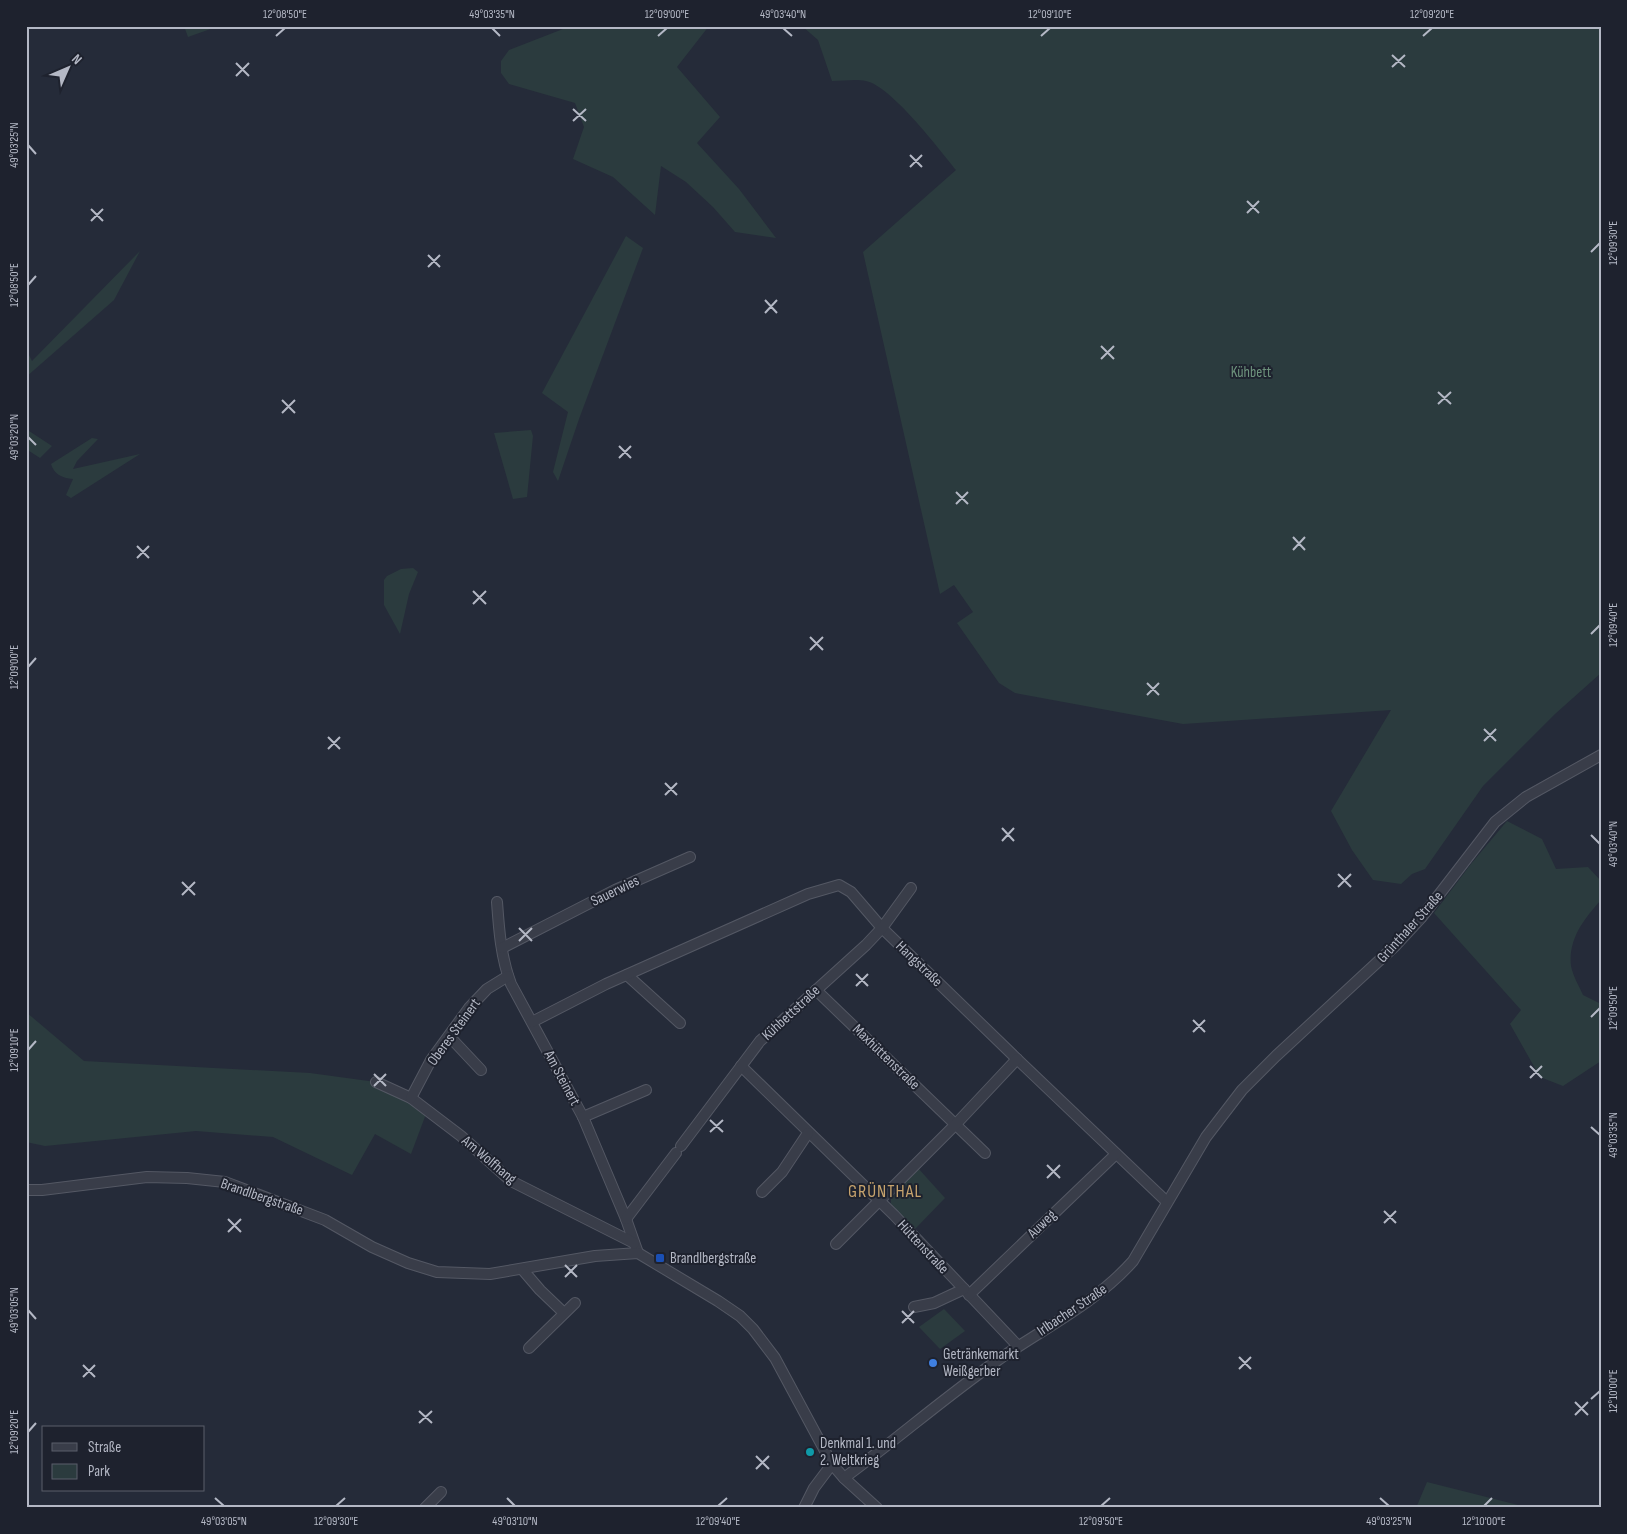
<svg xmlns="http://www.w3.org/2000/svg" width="1627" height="1534" font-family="'Sofia Sans Condensed',sans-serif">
	<rect width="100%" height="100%" fill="#252b39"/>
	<g fill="#2b3b3e">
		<polygon points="184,26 219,26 188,37"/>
		<polygon points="565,26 709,26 677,67 720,117 697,143 739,189 776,238 735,232 713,207 686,182 661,166 655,215 613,177 573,159 584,127 575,103 509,84 501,73 501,61 509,50 563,29"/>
		<path d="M 802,26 L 1601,26 L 1601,673 L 1555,714 L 1483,786 L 1425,869 L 1412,874 L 1401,884 L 1373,880 L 1352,850 L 1331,811 L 1391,710 L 1183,724 L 1015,693 L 999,683 L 957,623 L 973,612 L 954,585 L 940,594 L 863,252 L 956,170 C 939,149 891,86 866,81 C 856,79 843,81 832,81 L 818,40 Z"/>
		<polygon points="626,236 643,248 579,419 558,481 553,472 568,412 542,393"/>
		<polygon points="140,251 114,300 26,377 26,349 32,361"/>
		<polygon points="26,429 52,446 40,458 26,449"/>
		<polygon points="531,430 533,436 527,497 513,499 494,433"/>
		<path d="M 92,438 L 98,439 L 77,461 L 73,469 L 140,454 L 71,498 L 66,495 L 73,479 C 62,478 54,474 51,464 Z"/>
		<polygon points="413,568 418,572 409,594 400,634 384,605 384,580 387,576 401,569"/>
		<path d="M 1507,821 L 1542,839 L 1556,869 L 1588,867 L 1601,881 L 1601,900 C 1584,919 1568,939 1571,966 C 1573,976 1579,986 1583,995 L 1601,1004 L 1601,1061 L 1563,1086 L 1540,1077 L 1510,1024 L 1521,1010 L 1434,913 L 1471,864 Z"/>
		<polygon points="26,1012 84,1061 310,1073 376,1082 411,1098 426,1114 411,1154 375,1134 352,1175 273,1137 196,1131 45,1146 26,1142"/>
		<polygon points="917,1167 945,1198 915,1229 891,1204 891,1194"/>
		<polygon points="944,1309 965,1331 940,1349 919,1327"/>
		<polygon points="1427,1482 1530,1508 1416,1508"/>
	</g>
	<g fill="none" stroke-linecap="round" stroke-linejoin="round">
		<defs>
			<g id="minor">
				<path d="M 497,902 C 499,930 501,958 511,984 L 583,1117 L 626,1219 L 638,1253"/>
				<polyline points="502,948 615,890 690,857"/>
				<polyline points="627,975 680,1023"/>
				<polyline points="816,990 985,1153"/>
				<polyline points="532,1022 606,984 808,894 839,885 851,892 882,928 1017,1059 1167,1202"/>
				<polyline points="449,1036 481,1070"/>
				<polyline points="741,1066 894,1215 1018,1346"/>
				<polyline points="376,1082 411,1098 461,1136 511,1181 634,1243"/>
				<polyline points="411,1098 431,1060 469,1008 487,989 508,976"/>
				<polyline points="583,1117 646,1090"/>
				<polyline points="681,1146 760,1041 866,945 882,928 911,888"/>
				<polyline points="26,1190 42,1190 147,1177 187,1178 225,1182 325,1220 372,1247 408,1263 437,1272 490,1274 595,1256 638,1253 718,1301 740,1316 753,1329 775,1358 832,1464 844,1478 877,1508"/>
				<polyline points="762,1192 782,1172 808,1133"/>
				<polyline points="626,1219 676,1153"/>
				<polyline points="836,1244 956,1124 1017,1059"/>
				<polyline points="522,1269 540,1290 564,1313"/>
				<polyline points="969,1295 1116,1154"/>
				<polyline points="914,1307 934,1303 964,1289"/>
				<polyline points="529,1348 575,1303"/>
				<path d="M 844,1478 C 896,1440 945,1397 998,1360 C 1044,1328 1096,1303 1133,1261 L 1206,1137 L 1242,1090 L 1276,1056 L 1396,945 L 1421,918 L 1495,822 L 1526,797 L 1601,755"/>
				<polyline points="425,1508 441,1492"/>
				<polyline points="804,1508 814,1488 832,1464"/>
			</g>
		</defs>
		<use href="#minor" stroke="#545864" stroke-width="12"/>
		<use href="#minor" stroke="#393d49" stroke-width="10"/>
	</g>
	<path fill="none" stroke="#b4b8c5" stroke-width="2" d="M 492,28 L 500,36M 783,28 L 792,36M 276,36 L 285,28M 658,36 L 667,28M 1041,36 L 1050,28M 1423,36 L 1432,28M 1392,55 L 1405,67M 236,63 L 249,76M 1392,67 L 1405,55M 236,76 L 249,63M 573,109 L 586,121M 573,121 L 586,109M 28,145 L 36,154M 910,155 L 922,167M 910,167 L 922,155M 1247,201 L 1259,213M 91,209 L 103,221M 1247,213 L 1259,201M 91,221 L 103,209M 1591,252 L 1600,243M 428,255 L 440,267M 428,267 L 440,255M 28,285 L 36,276M 765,300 L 777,313M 765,313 L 777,300M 1101,346 L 1114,359M 1101,359 L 1114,346M 1438,392 L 1451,404M 282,400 L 295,413M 1438,404 L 1451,392M 282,413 L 295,400M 28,437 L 36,445M 619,446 L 631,458M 619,458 L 631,446M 956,492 L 968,504M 956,504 L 968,492M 1293,537 L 1305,550M 137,546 L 149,558M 1293,550 L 1305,537M 137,558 L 149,546M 473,591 L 486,604M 473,604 L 486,591M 1591,634 L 1600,625M 810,637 L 823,650M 810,650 L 823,637M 28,667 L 36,658M 1147,683 L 1159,695M 1147,695 L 1159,683M 1484,729 L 1496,741M 328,737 L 340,749M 1484,741 L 1496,729M 328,749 L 340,737M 665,783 L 677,795M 665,795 L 677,783M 1002,828 L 1014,841M 1591,835 L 1600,844M 1002,841 L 1014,828M 1338,874 L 1351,887M 182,882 L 195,895M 1338,887 L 1351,874M 182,895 L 195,882M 519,928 L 532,941M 519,941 L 532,928M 856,974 L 868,986M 856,986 L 868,974M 1591,1017 L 1600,1008M 1193,1020 L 1205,1032M 1193,1032 L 1205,1020M 28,1050 L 36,1041M 1530,1066 L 1542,1078M 374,1074 L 386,1086M 1530,1078 L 1542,1066M 374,1086 L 386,1074M 710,1120 L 723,1132M 1591,1127 L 1600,1135M 710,1132 L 723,1120M 1047,1165 L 1060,1178M 1047,1178 L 1060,1165M 1384,1211 L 1396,1223M 228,1219 L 241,1232M 1384,1223 L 1396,1211M 228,1232 L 241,1219M 565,1265 L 577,1277M 565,1277 L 577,1265M 28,1310 L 36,1319M 902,1311 L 914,1323M 902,1323 L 914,1311M 1239,1357 L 1251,1369M 83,1365 L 95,1377M 1239,1369 L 1251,1357M 83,1377 L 95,1365M 1591,1399 L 1600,1391M 1575,1402 L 1588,1415M 419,1411 L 432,1423M 1575,1415 L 1588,1402M 419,1423 L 432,1411M 28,1432 L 36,1423M 756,1456 L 769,1469M 756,1469 L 769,1456M 215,1498 L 224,1506M 507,1498 L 515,1506M 1380,1498 L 1389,1506M 336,1506 L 345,1498M 718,1506 L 727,1498M 1101,1506 L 1110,1498M 1484,1506 L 1492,1498"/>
	<rect fill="#1a4fb4" stroke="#1e222e" stroke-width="2" x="655" y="1253" width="10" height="10" rx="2.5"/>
	<circle fill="#3f7fe0" stroke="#1e222e" stroke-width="2" cx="933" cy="1363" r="5"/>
	<circle fill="#0f9aa8" stroke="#1e222e" stroke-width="2" cx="810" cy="1452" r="5"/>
	<g text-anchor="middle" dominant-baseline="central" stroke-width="4" stroke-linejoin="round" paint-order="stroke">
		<g font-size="15" fill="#6e937d" stroke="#1e222e">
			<text x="1251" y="372">Kühbett</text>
		</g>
		<g font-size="15" fill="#b4b8c5" stroke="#1e222e">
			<text transform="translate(615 891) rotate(-26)">Sauerwies</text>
			<text transform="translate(1410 927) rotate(-48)">Grünthaler Straße</text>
			<text transform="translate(919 964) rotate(44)">Hangstraße</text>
			<text transform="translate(791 1013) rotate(-43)">Kühbettstraße</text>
			<text transform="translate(454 1032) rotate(-54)">Oberes Steinert</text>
			<text transform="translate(886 1057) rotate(44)">Maxhüttenstraße</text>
			<text transform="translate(562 1078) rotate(62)">Am Steinert</text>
			<text transform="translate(489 1160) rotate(40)">Am Wolfhang</text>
			<text transform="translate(262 1197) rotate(19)">Brandlbergstraße</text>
			<text transform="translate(1042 1224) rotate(-44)">Auweg</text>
			<text transform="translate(923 1247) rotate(47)">Hüttenstraße</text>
			<text transform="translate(1072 1310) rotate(-34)">Irlbacher Straße</text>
		</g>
		<g font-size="15" fill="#b4b8c5" stroke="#1e222e" text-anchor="start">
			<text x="670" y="1258">Brandlbergstraße</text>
			<text x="943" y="1354">Getränkemarkt<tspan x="943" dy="17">Weißgerber</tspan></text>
			<text x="820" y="1443">Denkmal 1. und<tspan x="820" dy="17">2. Weltkrieg</tspan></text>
		</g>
		<g font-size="18" letter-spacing="1" fill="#c7a36d" stroke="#1e222e">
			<text x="885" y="1191">GRÜNTHAL</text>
		</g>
	</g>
	<rect width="1627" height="1534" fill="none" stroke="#1e222e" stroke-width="55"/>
	<rect x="42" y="1426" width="162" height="65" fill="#1e222e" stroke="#5a5e6a"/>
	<rect x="52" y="1443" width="25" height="8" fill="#393d49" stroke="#5a5e6a"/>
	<text x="88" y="1452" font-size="15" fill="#b4b8c5">Straße</text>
	<rect x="52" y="1464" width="25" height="15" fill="#2b3b3e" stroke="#5a5e6a"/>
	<text x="88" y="1476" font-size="15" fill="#b4b8c5">Park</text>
	<g transform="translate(68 68) rotate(45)" stroke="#1e222e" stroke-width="4" paint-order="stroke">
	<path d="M0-4L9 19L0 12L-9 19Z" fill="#b4b8c5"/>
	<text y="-8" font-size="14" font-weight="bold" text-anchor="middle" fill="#b4b8c5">N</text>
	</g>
	<rect x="28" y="28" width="1572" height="1478" fill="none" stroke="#b4b8c5" stroke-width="2"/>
	<g font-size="12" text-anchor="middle" fill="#b4b8c5">
		<text x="285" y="18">12°08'50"E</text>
		<text x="492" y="18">49°03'35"N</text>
		<text x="667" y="18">12°09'00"E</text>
		<text x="783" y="18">49°03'40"N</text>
		<text x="1050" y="18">12°09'10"E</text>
		<text x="1432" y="18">12°09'20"E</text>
		<text transform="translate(14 145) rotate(-90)" y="4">49°03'25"N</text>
		<text transform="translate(1613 243) rotate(-90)" y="4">12°09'30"E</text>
		<text transform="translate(14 285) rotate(-90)" y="4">12°08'50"E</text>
		<text transform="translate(14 437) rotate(-90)" y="4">49°03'20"N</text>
		<text transform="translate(1613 625) rotate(-90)" y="4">12°09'40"E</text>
		<text transform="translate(14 667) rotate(-90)" y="4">12°09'00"E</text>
		<text transform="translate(1613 844) rotate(-90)" y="4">49°03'40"N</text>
		<text transform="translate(1613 1008) rotate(-90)" y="4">12°09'50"E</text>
		<text transform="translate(14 1050) rotate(-90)" y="4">12°09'10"E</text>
		<text transform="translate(1613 1135) rotate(-90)" y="4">49°03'35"N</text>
		<text transform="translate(14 1310) rotate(-90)" y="4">49°03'05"N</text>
		<text transform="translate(1613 1391) rotate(-90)" y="4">12°10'00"E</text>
		<text transform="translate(14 1432) rotate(-90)" y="4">12°09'20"E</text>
		<text x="224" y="1525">49°03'05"N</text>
		<text x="336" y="1525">12°09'30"E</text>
		<text x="515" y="1525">49°03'10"N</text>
		<text x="718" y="1525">12°09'40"E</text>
		<text x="1101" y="1525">12°09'50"E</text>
		<text x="1389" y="1525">49°03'25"N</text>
		<text x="1484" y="1525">12°10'00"E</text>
	</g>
</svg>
